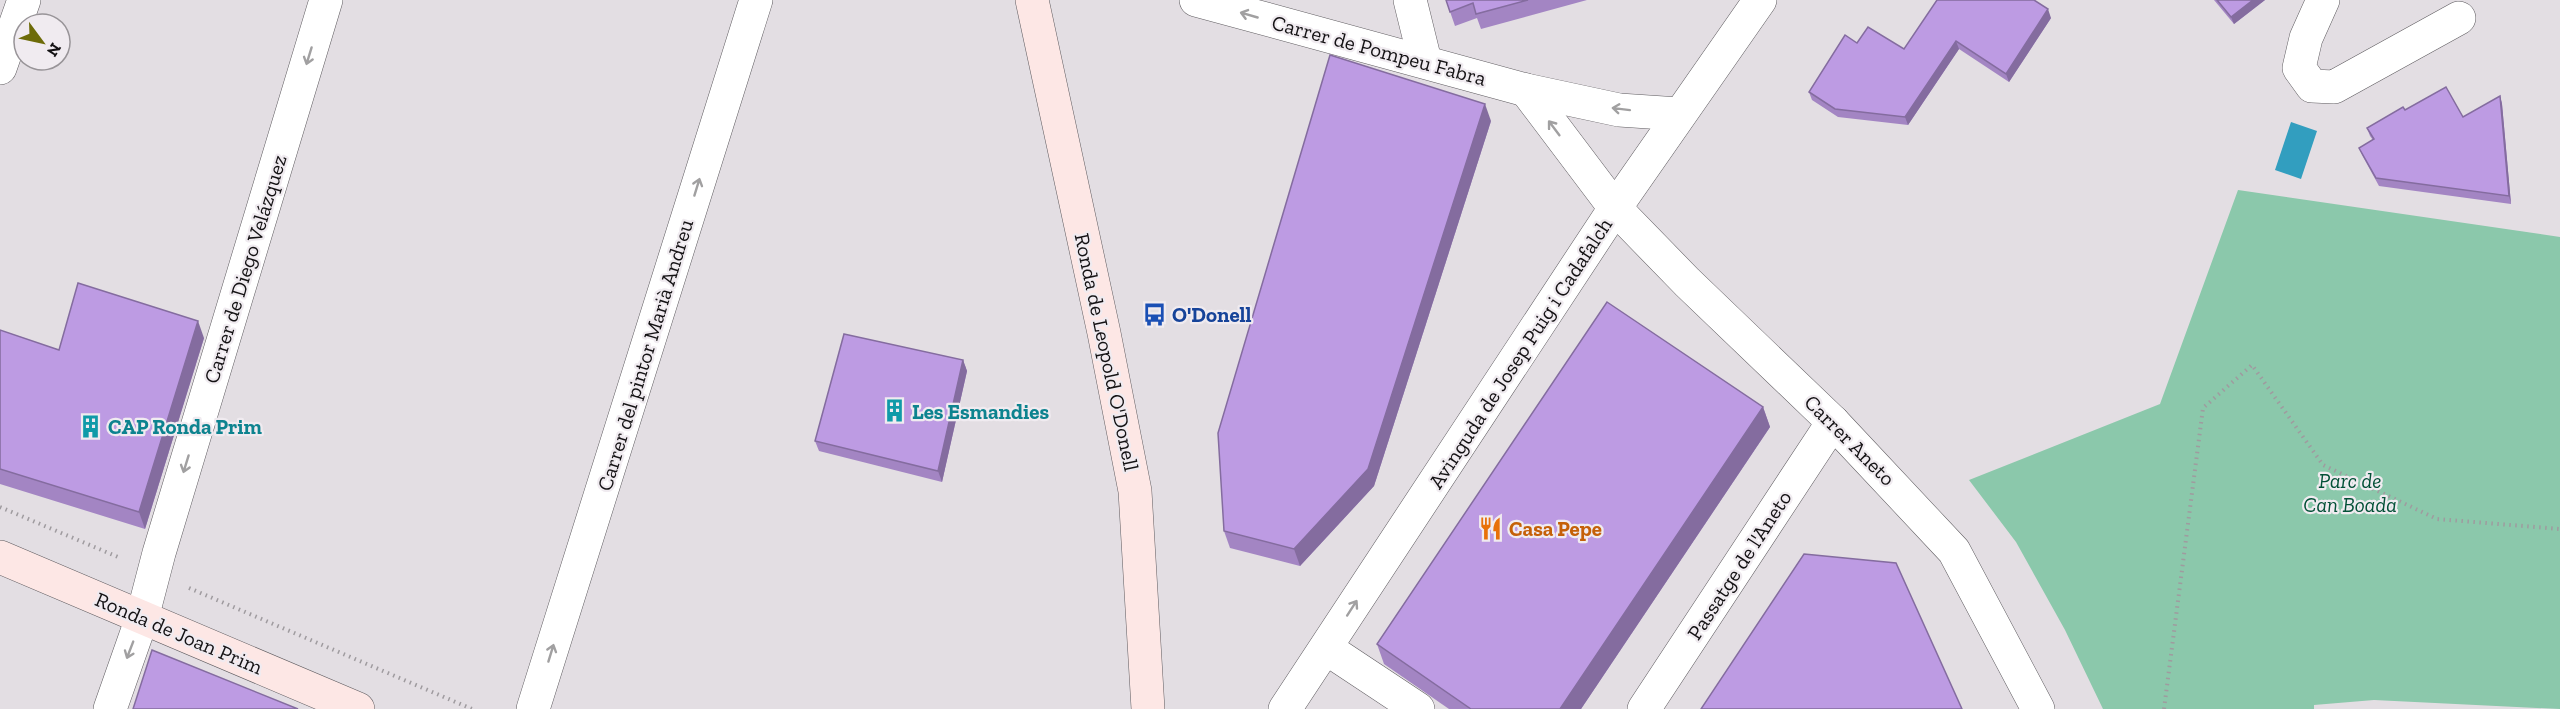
<svg xmlns="http://www.w3.org/2000/svg" width="2560" height="709" font-family="'Zilla Slab',serif">
	<rect width="100%" height="100%" fill="#e3dee3"/>
	<polygon fill="#8bc8ab" points="2238,190 2560,237 2560,709 2374,700 2314,705 2314,709 2103,709 2065,630 2016,542 1969,480 2160,404"/>
	<polygon fill="#329ebf" points="2291,122 2317,131 2301,179 2275,170"/>
	<g fill="none" stroke-linecap="round" stroke-linejoin="round">
		<defs>
			<g id="street">
				<polyline points="1196,0 1526,90 1619,110 1679,114"/>
				<polyline points="1410,0 1425,61"/>
				<polyline points="2323,0 2306,38 2299,68 2312,86 2334,87 2459,18"/>
				<polyline points="0,68 24,0"/>
				<polyline points="1526,90 1615,208 1687,282 1833,422 1954,551 2038,709"/>
				<polyline points="1326,648 1418,709"/>
				<polyline points="110,709 142,618 159,553 326,0"/>
				<polyline points="533,709 756,0"/>
				<polyline points="1285,709 1615,208 1760,0"/>
				<polyline points="1644,709 1833,422"/>
			</g>
			<g id="secondary">
				<polyline points="1032,0 1104,333 1135,491 1148,709"/>
				<polyline points="0,557 358,709"/>
			</g>
		</defs>
		<use href="#street" stroke="#5f5c60" stroke-width="34"/>
		<use href="#secondary" stroke="#5f5c60" stroke-width="34"/>
		<g stroke="#9f9b9f" stroke-width="4" stroke-dasharray="1.5 4.5" stroke-linecap="butt">
			<polyline points="0,507 118,557"/>
			<polyline points="189,588 472,709"/>
			<polyline points="2164,709 2203,408 2252,365 2323,465 2437,519 2560,529"/>
		</g>
		<use href="#street" stroke="#fff" stroke-width="33"/>
		<use href="#secondary" stroke="#fde7e5" stroke-width="33"/>
	</g>
	<g fill="#a385c3">
		<polygon points="1446,0 1587,0 1481,29 1477,18 1455,26"/>
		<polygon points="2214,0 2265,0 2234,24"/>
		<polygon points="2051,18 2009,82 1959,49 1908,125 1838,117 1812,100 1809,92 1857,43 1904,49"/>
		<polygon points="2500,96 2502,104 2511,204 2379,186 2362,155 2359,148 2373,140 2370,136 2367,128 2405,110 2463,117"/>
		<polygon points="1491,121 1374,486 1300,566 1230,548 1224,531"/>
		<polygon points="0,330 59,350 204,338 145,529 0,484"/>
		<polygon points="963,360 967,371 942,482 819,451 815,441"/>
		<polygon points="1763,407 1770,427 1581,709 1449,709 1384,664 1377,644"/>
	</g>
	<g fill="#846c9f">
		<polygon points="2253,0 2265,0 2234,24 2231,17"/>
		<polygon points="2048,9 2051,18 2009,82 2006,74"/>
		<polygon points="1956,41 1959,49 1908,125 1905,117"/>
		<polygon points="2500,96 2502,104 2511,204 2509,196"/>
		<polygon points="1485,104 1491,121 1374,486 1300,566 1294,549"/>
		<polygon points="198,321 204,338 145,529 139,512"/>
		<polygon points="963,360 967,371 942,482 938,471"/>
		<polygon points="1763,407 1770,427 1581,709 1560,709"/>
	</g>
	<g fill="#bd9be3" stroke="#846c9f" stroke-width="1.5">
		<polygon points="1446,0 1528,0 1476,14 1473,3 1450,12"/>
		<polygon points="1937,0 2034,0 2048,9 2006,74 1956,41 1905,117 1835,109 1809,92 1845,35 1857,43 1868,27 1904,49"/>
		<polygon points="2217,0 2253,0 2231,17"/>
		<polygon points="1330,55 1485,104 1368,469 1294,549 1224,531 1218,433"/>
		<polygon points="2446,87 2463,117 2500,96 2509,196 2376,178 2359,148 2374,139 2367,128 2403,107 2405,110"/>
		<polygon points="78,283 198,321 139,512 0,469 0,330 59,350"/>
		<polygon points="1607,302 1763,407 1560,709 1471,709 1377,644"/>
		<polygon points="844,334 963,360 938,471 815,441"/>
		<polygon points="1804,554 1896,563 1962,709 1701,709"/>
		<polygon points="152,650 298,709 133,709"/>
	</g>
	<defs><path id="oneway-shaft" d="M-6 0H5M1.5-3L5.5 0L1.5 3" fill="none" stroke-width="1.6" stroke-linecap="round" stroke-linejoin="round" transform="scale(1.5)"/></defs>
	<g stroke="#a1a0a1">
		<use href="#oneway-shaft" transform="translate(1249 15) rotate(-164)"/>
		<use href="#oneway-shaft" transform="translate(309 56) rotate(107)"/>
		<use href="#oneway-shaft" transform="translate(1621 109) rotate(-173)"/>
		<use href="#oneway-shaft" transform="translate(1554 128) rotate(-127)"/>
		<use href="#oneway-shaft" transform="translate(697 187) rotate(-73)"/>
		<use href="#oneway-shaft" transform="translate(186 464) rotate(107)"/>
		<use href="#oneway-shaft" transform="translate(1352 608) rotate(-57)"/>
		<use href="#oneway-shaft" transform="translate(130 650) rotate(111)"/>
		<use href="#oneway-shaft" transform="translate(551 653) rotate(-73)"/>
	</g>
	<defs>
		<symbol id="bus-bare" viewBox="-9 -9 18 18"><path d="M-5-6H5V4H4V6H2V4H-2V6H-4V4H-5ZM-3.5-4V0h7V-4ZM-3.5 1.2v1.5H-2V1.2ZM2 1.2v1.5H3.5V1.2Z" fill="#1a4fb4" stroke="#f0ebf0" stroke-width="2.5" paint-order="stroke"/></symbol>
		<symbol id="building-bare" viewBox="-9 -9 18 18"><path d="M-4-6H4V6H1V3H-1V6H-4ZM-2.5-4.3h1.7v1.8h-1.7ZM.8-4.3h1.7v1.8H.8ZM-2.5-1h1.7V.8h-1.7ZM.8-1h1.7V.8H.8Z" fill="#0f9aa8" stroke="#f0ebf0" stroke-width="2.5" paint-order="stroke"/></symbol>
		<symbol id="restaurant-bare" viewBox="-9 -9 18 18"><path d="M-5-6h1v4h1v-4h1v4h1v-4h1v5L-1.5 .5V6h-2V.5L-5-1ZM5-6V6H3V1.5H1.5Q1.5-4 5-6Z" fill="#e8710a" stroke="#f0ebf0" stroke-width="2.5" paint-order="stroke"/></symbol>
	</defs>
	<g fill-rule="evenodd">
		<use href="#bus-bare" x="1138" y="298" width="33" height="33"/>
		<use href="#building-bare" x="878" y="394" width="33" height="33"/>
		<use href="#building-bare" x="74" y="410" width="33" height="33"/>
		<use href="#restaurant-bare" x="1474" y="512" width="33" height="33"/>
	</g>
	<g text-anchor="middle" dominant-baseline="central" stroke-width="4.5" stroke-linejoin="round" paint-order="stroke">
		<g font-size="21" fill="#141214" stroke="#f0ebf0">
			<text transform="translate(1379 50) rotate(15)">Carrer de Pompeu Fabra</text>
			<text transform="translate(245 269) rotate(-73)">Carrer de Diego Velázquez</text>
			<text transform="translate(1107 352) rotate(78)">Ronda de Leopold O'Donell</text>
			<text transform="translate(1520 353) rotate(-57)">Avinguda de Josep Puig i Cadafalch</text>
			<text transform="translate(645 355) rotate(-73)">Carrer del pintor Marià Andreu</text>
			<text transform="translate(1850 440) rotate(45)">Carrer Aneto</text>
			<text transform="translate(1739 565) rotate(-57)">Passatge de l'Aneto</text>
			<text transform="translate(179 633) rotate(23)">Ronda de Joan Prim</text>
		</g>
		<g font-size="21" font-weight="bold" fill="#164399" stroke="#f0ebf0" text-anchor="start">
			<text x="1172" y="314">O'Donell</text>
		</g>
		<g font-size="21" font-weight="bold" fill="#0d838f" stroke="#f0ebf0" text-anchor="start">
			<text x="912" y="411">Les Esmandies</text>
			<text x="108" y="426">CAP Ronda Prim</text>
		</g>
		<g font-size="21" font-style="italic" fill="#035137" stroke="#f0ebf0">
			<text x="2350" y="480">Parc de<tspan x="2350" dy="24">Can Boada</tspan></text>
		</g>
		<g font-size="21" font-weight="bold" fill="#c56008" stroke="#f0ebf0" text-anchor="start">
			<text x="1509" y="528">Casa Pepe</text>
		</g>
	</g>
	<g transform="translate(42 42) rotate(123)"><circle r="28" fill="#f0ebf0" stroke="#989498" stroke-width="1.5"/>
	<path d="M0-4.5L10 22L0 15L-10 22Z" fill="#6d6b08"/>
	<text y="-9" font-size="16" font-weight="bold" text-anchor="middle" fill="#141214">N</text>
	</g>
</svg>
